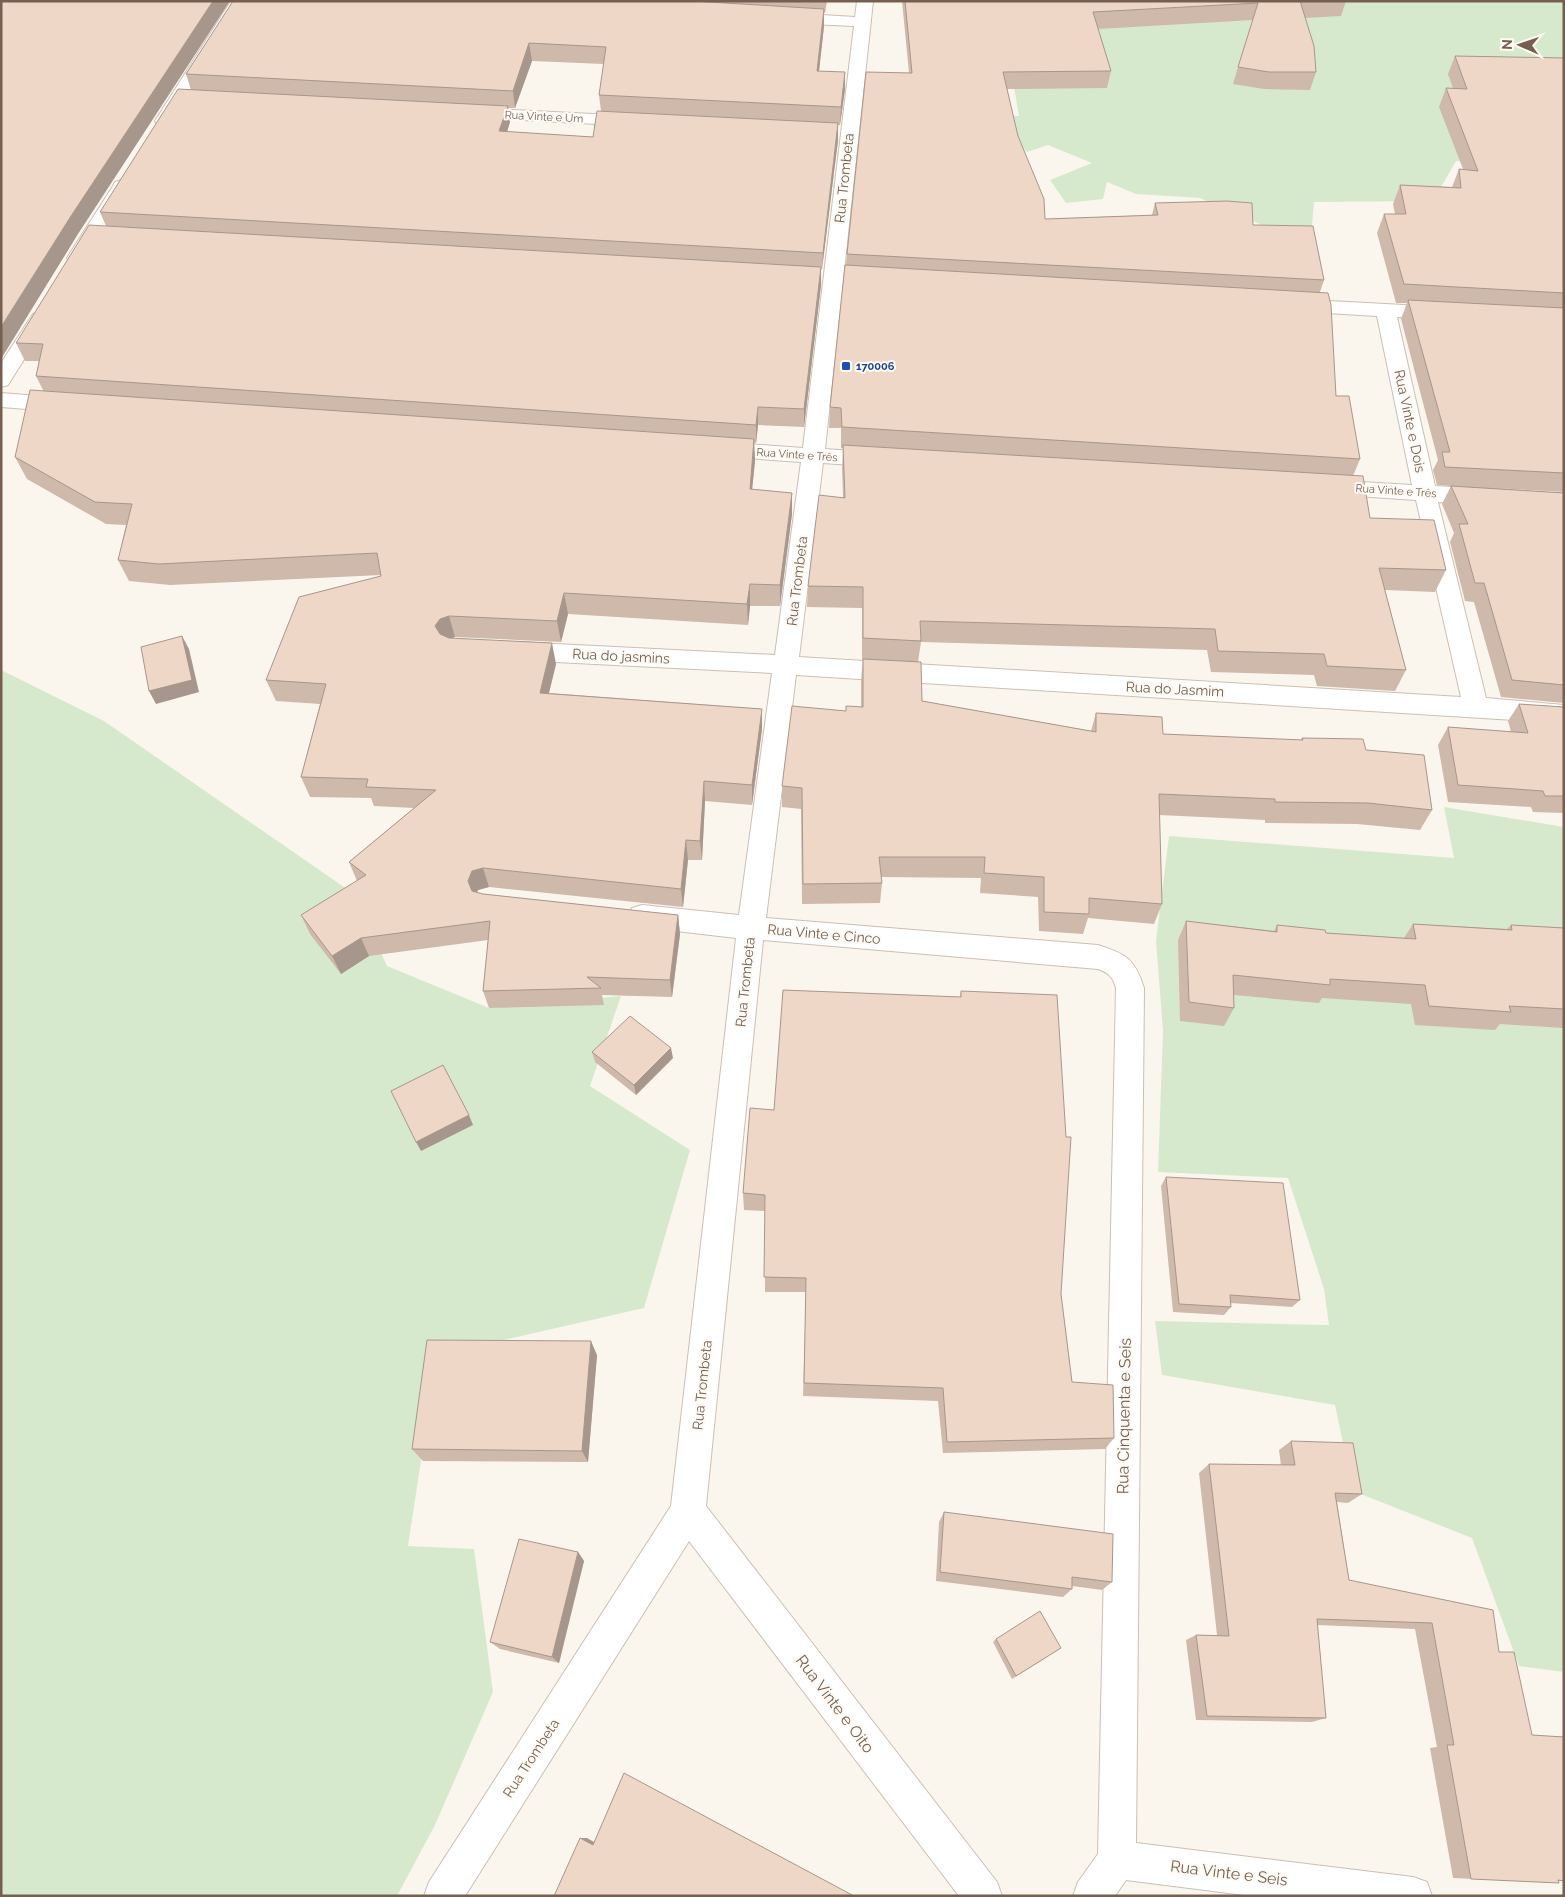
<svg xmlns="http://www.w3.org/2000/svg" width="1565" height="1897" font-family="Raleway,sans-serif">
	<rect width="100%" height="100%" fill="#fbf6ed"/>
	<g fill="#d7e9cc">
		<polygon points="1031,1 1564,1 1564,185 1484,163 1456,161 1433,201 1314,202 1311,237 1262,225 1200,198 1136,194 1107,182 1103,199 1066,203 1050,180 1092,163 1048,145 1027,152 1007,132 938,117 1019,116 1002,19"/>
		<polygon points="1,670 104,721 354,894 387,966 489,1008 621,996 590,1086 690,1150 644,1308 437,1355 408,1546 474,1549 493,1692 435,1825 397,1896 1,1896"/>
		<polygon points="1444,807 1564,827 1564,1672 1519,1666 1472,1538 1353,1491 1335,1405 1162,1375 1155,1321 1329,1325 1324,1289 1288,1178 1158,1172 1163,1031 1156,941 1169,836 1454,858"/>
	</g>
	<g fill="none" stroke-linecap="round" stroke-linejoin="round">
		<defs>
			<g id="minor">
				<path d="M 857,1 L 873,1 L 825,449 L 880,453 L 888,455 L 891,460 L 888,465 L 880,467 L 823,463 L 799,657 L 1461,697 L 1416,500 L 1327,494 L 1319,492 L 1316,487 L 1319,482 L 1327,480 L 1412,485 L 1377,316 L 1292,311 L 1285,309 L 1282,305 L 1285,301 L 1292,299 L 1441,307 L 1448,309 L 1451,313 L 1448,317 L 1441,319 L 1397,317 L 1435,486 L 1484,489 L 1492,492 L 1495,497 L 1492,502 L 1484,505 L 1438,502 L 1486,698 L 1564,705 L 1564,723 L 796,675 L 766,918 L 1098,945 C 1126,954 1135,959 1144,988 L 1136,1843 L 1413,1877 L 1427,1882 L 1432,1896 L 1252,1896 L 1126,1880 L 1115,1896 L 1073,1896 L 1078,1882 L 1098,1854 L 1116,988 C 1113,977 1109,973 1098,969 L 763,940 L 706,1506 L 997,1882 L 1002,1896 L 959,1896 L 689,1541 L 465,1896 L 424,1896 L 429,1882 L 671,1506 L 736,938 L 642,927 L 632,924 L 628,916 L 632,908 L 642,905 L 739,915 L 772,673 L 516,660 L 508,657 L 504,651 L 508,645 L 516,642 L 775,655 L 801,462 L 719,456 L 711,454 L 708,449 L 711,444 L 719,442 L 803,448 L 854,26 L 788,23 L 782,21 L 780,18 L 782,15 L 788,13 L 855,17 Z"/>
				<polygon points="472,108 634,116 640,117 643,121 640,125 634,126 466,117 463,113 466,109"/>
				<polygon points="1,393 65,398 72,400 76,405 72,410 65,412 1,407"/>
			</g>
			<g id="tertiary">
				<polygon points="231,1 247,1 170,125 164,126 158,125 155,121"/>
				<polygon points="122,180 129,182 131,186 87,258 84,262 77,264 70,262 67,258 113,186 115,182"/>
				<polygon points="40,312 47,314 50,318 8,385 1,387 1,363 33,314"/>
			</g>
		</defs>
		<use href="#minor" stroke="#cdbeb3" stroke-width="2"/>
		<use href="#tertiary" stroke="#cdbeb3" stroke-width="2"/>
		<use href="#minor" fill="#fff" fill-rule="evenodd"/>
		<use href="#tertiary" fill="#fff" fill-rule="evenodd"/>
	</g>
	<g fill="#ceb9ab" fill-rule="evenodd">
		<path d="M 233,1 L 827,1 L 825,13 L 824,13 L 824,26 L 819,71 L 845,89 L 840,125 L 838,125 L 838,140 L 822,269 L 821,269 L 821,285 L 804,427 L 758,425 L 756,443 L 754,443 L 755,461 L 752,489 L 792,493 L 792,514 L 780,606 L 750,606 L 748,625 L 568,614 L 561,642 L 455,637 L 452,638 L 556,664 L 549,693 L 762,709 L 762,729 L 752,805 L 705,801 L 702,860 L 688,860 L 683,907 L 489,887 L 478,890 L 477,893 L 483,894 L 678,915 L 680,934 L 672,997 L 602,995 L 604,1005 L 489,1008 L 483,991 L 488,940 L 369,956 L 341,974 L 310,934 L 301,915 L 357,881 L 349,862 L 414,808 L 374,806 L 371,798 L 310,797 L 301,777 L 320,704 L 276,701 L 266,680 L 381,575 L 170,585 L 129,581 L 118,560 L 126,525 L 106,524 L 27,479 L 15,457 L 43,390 L 36,376 L 39,361 L 25,361 L 16,343 L 106,226 L 100,212 L 191,90 L 186,74 ZM 532,61 L 604,64 L 599,95 L 601,111 L 593,137 L 507,132 L 510,122 L 508,108 L 515,108 Z"/>
		<polygon points="902,1 1346,1 1341,16 1305,18 1316,72 1310,90 1264,89 1233,84 1238,67 1253,20 1098,29 1111,71 1107,88 1007,89 1018,136 1045,219 1152,215 1155,203 1253,225 1324,280 1320,292 1336,396 1360,459 1353,476 1370,518 1446,570 1435,592 1385,590 1406,670 1395,691 1317,686 1314,675 1211,672 1207,650 921,642 918,662 922,701 1091,731 1096,713 1163,734 1301,740 1302,738 1366,750 1432,810 1420,830 1357,824 1265,823 1265,820 1159,815 1162,904 1154,924 1088,918 1083,934 1039,931 1038,897 980,893 981,878 881,877 882,883 880,903 802,904 801,809 782,807 782,786 846,711 861,707 861,681 863,659 862,659 862,608 807,607 808,586 843,498 842,467 843,448 841,448 841,428 829,428 830,407 846,265 847,254 909,73"/>
		<polygon points="1455,56 1564,58 1564,492 1493,488 1564,493 1564,703 1501,697 1474,602 1465,601 1450,542 1454,533 1442,504 1451,486 1437,485 1433,470 1438,460 1401,319 1407,303 1396,303 1377,233 1384,214 1395,214 1393,204 1400,185 1452,187 1459,169 1463,169 1439,107 1446,88 1453,88 1448,74"/>
		<polygon points="1519,704 1564,707 1564,813 1533,812 1531,807 1448,802 1438,745 1448,727 1511,732 1508,721"/>
		<polygon points="1186,921 1274,931 1277,925 1326,933 1404,938 1413,924 1507,929 1511,925 1564,928 1564,1028 1500,1024 1495,1030 1415,1025 1411,1004 1322,998 1319,1003 1234,995 1234,1008 1224,1026 1180,1021 1178,940"/>
		<polygon points="961,991 1061,1294 1072,1382 1114,1438 1105,1449 943,1453 938,1401 803,1396 806,1292 765,1292 765,1211 744,1210 743,1193 774,1110 960,997"/>
		<polygon points="592,1052 673,1058 636,1095 595,1062"/>
		<polygon points="1166,1177 1300,1300 1292,1307 1230,1303 1231,1307 1224,1315 1173,1312 1161,1186"/>
		<polygon points="597,1355 588,1462 423,1461 412,1449"/>
		<polygon points="1291,1441 1362,1494 1348,1503 1337,1502 1349,1580 1499,1652 1532,1735 1564,1737 1564,1881 1559,1881 1559,1883 1453,1878 1430,1748 1437,1747 1415,1629 1317,1625 1326,1718 1312,1722 1196,1720 1186,1640 1196,1635 1217,1635 1199,1473 1209,1464 1281,1465 1279,1450"/>
		<polygon points="944,1512 1112,1582 1102,1590 1072,1586 1072,1589 1063,1597 936,1581 939,1522"/>
		<polygon points="578,1552 584,1561 559,1663 500,1649 490,1642"/>
		<polygon points="996,1639 1061,1648 1012,1679 993,1642"/>
	</g>
	<g fill="#a7968b">
		<polygon points="213,1 230,1 78,234 1,359 1,327 71,216"/>
		<polygon points="824,9 824,26 817,89 817,71"/>
		<polygon points="529,43 532,61 515,108 513,91"/>
		<polygon points="845,72 845,89 840,125 841,107"/>
		<polygon points="508,106 510,122 502,148 499,131"/>
		<polygon points="838,123 838,140 822,269 823,253"/>
		<polygon points="821,267 821,285 804,427 804,409"/>
		<polygon points="758,407 758,425 756,443 756,425"/>
		<polygon points="754,439 755,461 750,510 750,489"/>
		<polygon points="792,493 792,514 780,606 780,585"/>
		<polygon points="750,584 750,606 748,625 747,604"/>
		<polygon points="564,593 568,614 561,642 557,621"/>
		<polygon points="449,616 455,637 446,640 441,647 435,626 440,619"/>
		<polygon points="182,636 189,649 199,692 156,704 149,691"/>
		<polygon points="552,643 556,664 544,713 540,693"/>
		<polygon points="762,709 762,729 752,805 752,785"/>
		<polygon points="704,781 705,801 702,860 700,841"/>
		<polygon points="686,840 688,860 683,907 681,889"/>
		<polygon points="483,868 489,887 478,890 474,899 468,881 472,871"/>
		<polygon points="678,915 680,934 672,997 670,980"/>
		<polygon points="361,938 369,956 341,974 332,956"/>
		<polygon points="671,1048 673,1058 636,1095 634,1085"/>
		<polygon points="469,1115 473,1125 421,1151 416,1142"/>
		<polygon points="591,1341 597,1355 588,1462 582,1451"/>
		<polygon points="578,1552 584,1561 559,1663 552,1657"/>
		<polygon points="580,1838 587,1838 599,1845 593,1845"/>
	</g>
	<g fill="#efd7c7" stroke="#a7968b">
		<polygon points="1,1 213,1 71,216 1,327"/>
		<polygon points="233,1 692,1 824,9 817,71 845,72 841,107 599,95 606,47 529,43 513,91 186,74"/>
		<polygon points="905,1 1300,1 1314,46 1316,72 1269,72 1238,67 1258,3 1093,12 1111,71 1003,72 1018,136 1044,199 1045,219 1158,215 1155,203 1227,201 1252,203 1253,225 1313,226 1324,280 847,254 866,72 912,73"/>
		<polygon points="1455,56 1564,58 1564,293 1404,284 1384,214 1406,214 1400,185 1461,188 1459,169 1478,171 1446,88 1467,89"/>
		<polygon points="178,89 508,106 499,131 593,137 597,111 838,123 823,253 100,212"/>
		<polygon points="89,225 821,267 804,409 758,407 756,425 36,376 43,344 16,343"/>
		<polygon points="845,265 1328,293 1331,305 1336,396 1349,396 1360,459 842,427 841,408 830,407"/>
		<polygon points="1408,300 1564,308 1564,473 1445,467 1442,452 1450,452"/>
		<polygon points="30,390 754,439 750,489 792,493 780,585 750,584 747,604 564,593 557,621 449,616 440,619 435,626 440,634 449,638 552,643 540,693 762,709 752,785 704,781 700,841 686,840 681,889 483,868 472,871 468,881 472,891 483,894 678,915 670,980 587,977 601,988 483,991 490,921 361,938 332,956 301,915 366,875 349,862 436,790 366,787 368,779 301,777 326,684 266,680 299,597 381,576 377,553 159,564 118,560 132,504 95,502 15,457"/>
		<polygon points="843,445 1363,476 1370,518 1434,520 1446,570 1379,568 1406,670 1327,666 1324,654 1218,651 1215,629 920,621 921,641 863,638 863,587 808,586 819,495 845,498"/>
		<polygon points="1451,486 1564,493 1564,685 1512,680 1484,583 1475,583 1459,524 1468,524"/>
		<polygon points="182,636 192,680 149,691 141,647"/>
		<polygon points="863,659 921,662 922,701 1096,732 1096,713 1162,717 1163,734 1303,740 1302,738 1363,739 1366,750 1424,755 1432,810 1368,803 1275,802 1275,799 1159,794 1162,904 1089,898 1089,914 1044,912 1044,877 984,873 985,857 879,857 882,883 803,884 802,788 782,786 792,706 846,711 846,706 863,707"/>
		<polygon points="1519,704 1564,707 1564,796 1545,796 1543,791 1458,785 1448,727 1528,733"/>
		<polygon points="1186,921 1277,932 1277,925 1325,930 1326,933 1416,939 1413,924 1512,930 1511,925 1564,928 1564,1009 1509,1006 1511,1012 1429,1006 1425,985 1330,979 1330,985 1233,975 1234,1008 1189,1002"/>
		<polygon points="783,990 961,997 961,991 1057,995 1066,1137 1071,1137 1061,1294 1072,1382 1113,1385 1114,1438 947,1442 943,1388 804,1383 806,1278 764,1277 765,1195 743,1193 750,1108 774,1110"/>
		<polygon points="630,1016 671,1048 634,1085 592,1052"/>
		<polygon points="443,1065 469,1115 416,1142 391,1091"/>
		<polygon points="1166,1177 1283,1183 1300,1300 1230,1295 1231,1307 1179,1304"/>
		<polygon points="427,1340 591,1341 582,1451 412,1449"/>
		<polygon points="1291,1441 1353,1443 1362,1494 1335,1493 1349,1580 1493,1610 1499,1652 1514,1652 1532,1735 1564,1737 1564,1881 1558,1880 1559,1883 1471,1879 1447,1745 1454,1745 1432,1623 1317,1619 1326,1718 1207,1716 1196,1635 1229,1636 1209,1464 1295,1465"/>
		<polygon points="944,1512 1113,1534 1112,1582 1072,1577 1072,1589 940,1572"/>
		<polygon points="519,1539 578,1552 552,1657 490,1642"/>
		<polygon points="1040,1611 1061,1648 1016,1676 996,1639"/>
		<polygon points="624,1773 854,1896 554,1896 580,1838 593,1845"/>
	</g>
	<rect fill="#1a4fb4" stroke="#fefaf4" stroke-width="2" x="841" y="361" width="10" height="10" rx="2.5"/>
	<g text-anchor="middle" dominant-baseline="central" stroke-width="4" stroke-linejoin="round" paint-order="stroke">
		<g font-size="11" fill="#765e51" stroke="#fefaf4">
			<text transform="translate(544 117) rotate(3)">Rua Vinte e Um</text>
			<text transform="translate(797 455) rotate(4)">Rua Vinte e Três</text>
			<text transform="translate(1396 491) rotate(4)">Rua Vinte e Três</text>
		</g>
		<g font-size="11" font-weight="bold" fill="#164399" stroke="#fefaf4" text-anchor="start">
			<text x="856" y="366">170006</text>
		</g>
		<g font-size="14" fill="#765e51" stroke="#fefaf4">
			<text transform="translate(844 178) rotate(-84)">Rua Trombeta</text>
			<text transform="translate(1410 421) rotate(78)">Rua Vinte e Dois</text>
			<text transform="translate(797 581) rotate(-83)">Rua Trombeta</text>
			<text transform="translate(621 656) rotate(3)">Rua do jasmins</text>
			<text transform="translate(1175 689) rotate(3)">Rua do Jasmim</text>
			<text transform="translate(824 934) rotate(5)">Rua Vinte e Cinco</text>
			<text transform="translate(745 982) rotate(-84)">Rua Trombeta</text>
			<text transform="translate(702 1385) rotate(-84)">Rua Trombeta</text>
			<text transform="translate(531 1758) rotate(-57)">Rua Trombeta</text>
		</g>
		<g font-size="16" fill="#765e51" stroke="#fefaf4">
			<text transform="translate(1124 1416) rotate(-89)">Rua Cinquenta e Seis</text>
			<text transform="translate(835 1704) rotate(53)">Rua Vinte e Oito</text>
			<text transform="translate(1229 1873) rotate(7)">Rua Vinte e Seis</text>
		</g>
	</g>
	<rect width="1565" height="1897" fill="none" stroke="#765e51" stroke-width="5"/>
	<g transform="translate(1520 45) rotate(272)" stroke="#fefaf4" stroke-width="4" paint-order="stroke">
	<path d="M0-4L9 19L0 12L-9 19Z" fill="#765e51"/>
	<text y="-8" font-size="14" font-weight="bold" text-anchor="middle" fill="#765e51">N</text>
	</g>
</svg>
